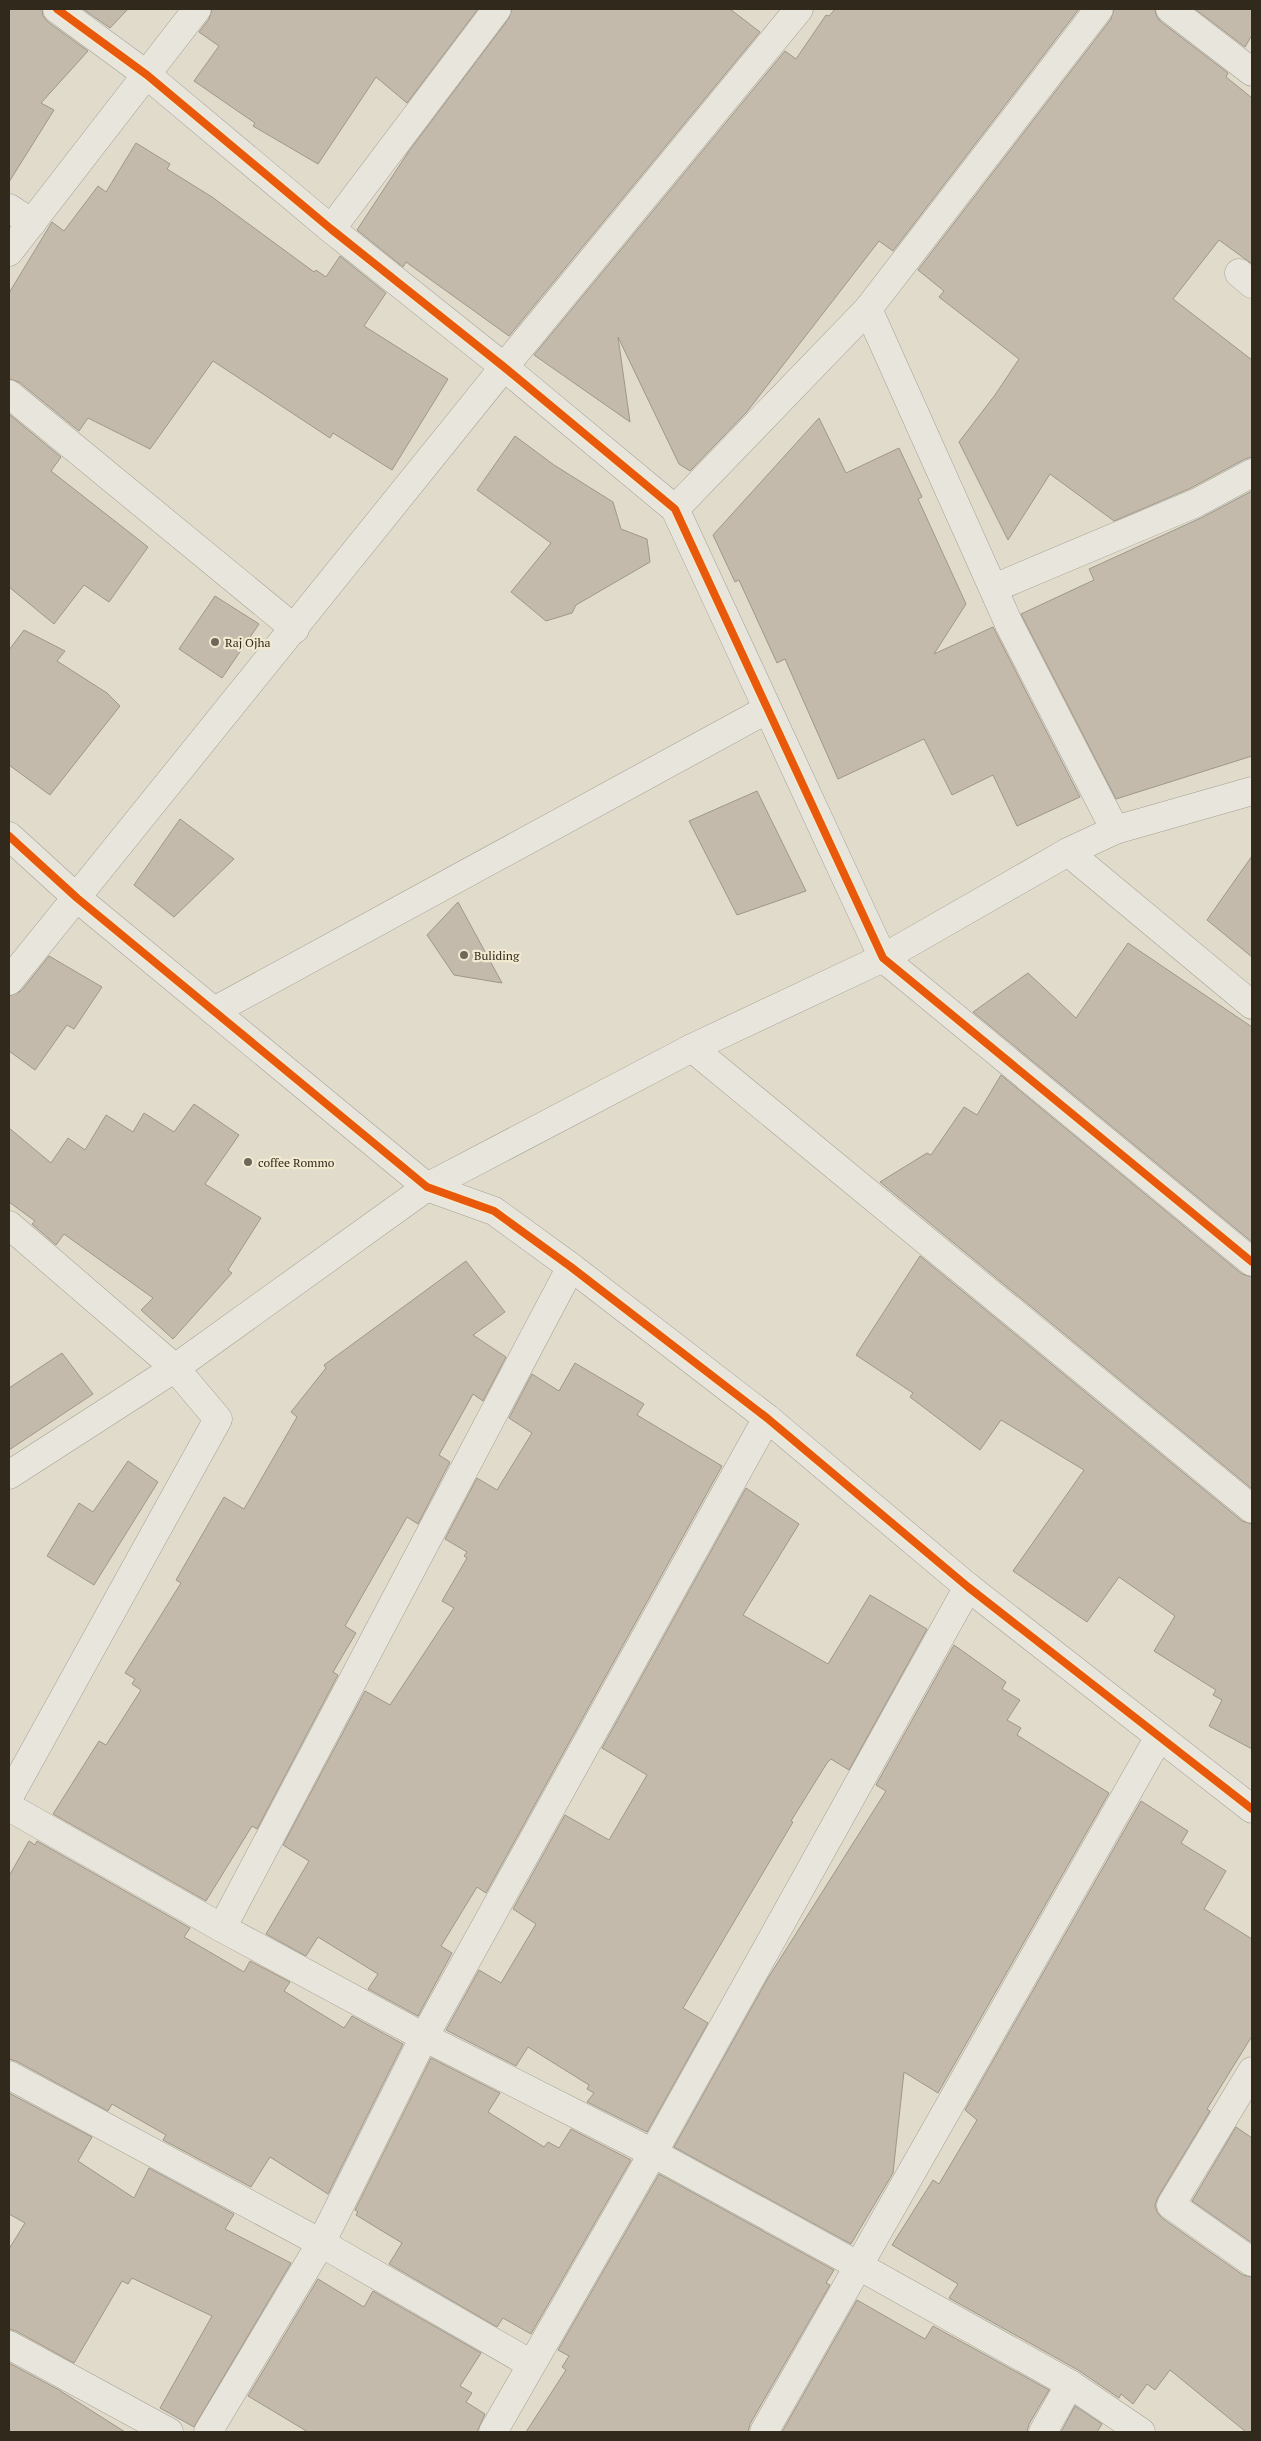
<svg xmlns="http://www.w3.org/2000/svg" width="1261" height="2441" font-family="'PT Serif',serif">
	<rect width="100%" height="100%" fill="#e0dbca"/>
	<g fill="#c3baab" stroke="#9f978a">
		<polygon points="9,9 42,9 43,16 48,22 88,51 41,103 54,110 9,182"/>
		<polygon points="83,9 128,9 110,28"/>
		<polygon points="212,9 478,9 407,103 376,77 318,164 253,126 255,123 194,81 219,46 199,32 209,19"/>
		<polygon points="512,9 730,9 760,32 509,336 406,262 403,267 357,230 409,151 509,18"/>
		<polygon points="835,9 1079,9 893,251 879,241 746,413 690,471 679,464 618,337 630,422 534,355 785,51 796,59 826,15 829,16"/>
		<polygon points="1114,9 1155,9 1156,15 1160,21 1228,73 1226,77 1252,98 1252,264 1219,240 1173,299 1252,360 1252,457 1245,459 1189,489 1114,521 1050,474 1008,540 959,442 995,395 1019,359 939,297 944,291 918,270 1111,19"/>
		<polygon points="1195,9 1252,9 1252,35 1245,47"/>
		<polygon points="136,143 170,164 167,169 212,197 314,272 316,270 326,277 340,256 386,293 364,326 448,379 392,470 333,433 330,438 213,361 150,449 88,418 79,431 19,382 9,379 9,293 52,222 64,231 98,186 106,192"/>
		<polygon points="9,414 61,457 51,471 148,547 109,602 84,585 54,624 9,587"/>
		<polygon points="819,418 846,473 899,448 922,497 918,499 966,604 934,654 993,627 1080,797 1017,826 993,775 952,795 924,739 838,779 785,659 777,663 739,580 735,582 713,535"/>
		<polygon points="515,436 554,465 613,502 621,529 647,539 650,562 576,605 572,613 546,621 511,592 551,543 477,490"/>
		<polygon points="1252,491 1252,756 1116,799 1021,614 1094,580 1089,569 1203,517"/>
		<polygon points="215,596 259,624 222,678 179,649"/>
		<polygon points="24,630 65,651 57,661 107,693 120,706 50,795 9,765 9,650"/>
		<polygon points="757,791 806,891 737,915 689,821"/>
		<polygon points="180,819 234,859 174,917 134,885"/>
		<polygon points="1252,856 1252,957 1207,920"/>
		<polygon points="458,902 502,983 454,975 427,935"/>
		<polygon points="1128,943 1252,1027 1252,1242 973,1012 1028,973 1076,1018"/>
		<polygon points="49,956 102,987 74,1029 67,1025 35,1070 9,1051 9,996 21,991"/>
		<polygon points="1001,1075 1242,1274 1252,1277 1252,1489 880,1182 927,1153 931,1155 964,1107 977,1115"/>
		<polygon points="194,1104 239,1135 205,1184 261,1218 228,1270 232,1273 173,1339 141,1310 153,1298 64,1234 56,1245 32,1224 35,1221 9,1202 9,1128 51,1163 68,1138 85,1150 106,1115 133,1132 144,1113 174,1132"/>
		<polygon points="920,1256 1242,1521 1252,1524 1252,1749 1209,1726 1222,1700 1213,1695 1216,1690 1154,1651 1175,1616 1119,1577 1087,1622 1013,1571 1084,1470 1001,1420 980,1450 910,1397 913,1393 856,1355"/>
		<polygon points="466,1261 505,1312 473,1335 506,1357 483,1401 473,1394 439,1455 450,1462 418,1524 407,1517 345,1626 356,1633 333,1672 338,1675 257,1829 252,1826 206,1901 53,1814 99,1741 106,1745 141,1690 132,1684 135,1679 125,1673 181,1583 176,1580 224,1497 244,1509 297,1417 291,1412 326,1368 324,1365"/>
		<polygon points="62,1353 93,1394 9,1450 9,1388"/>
		<polygon points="575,1363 644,1404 637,1415 722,1466 486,1893 477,1887 441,1946 452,1953 418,2016 368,1989 378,1974 318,1937 306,1956 266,1934 309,1861 283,1845 365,1691 390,1705 454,1608 442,1601 467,1558 464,1556 467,1552 445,1539 477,1478 497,1490 532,1433 509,1418 532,1374 559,1391"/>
		<polygon points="128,1461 158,1482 94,1585 47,1556 79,1503 93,1512"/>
		<polygon points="746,1488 799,1524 743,1615 828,1664 870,1595 927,1629 849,1770 831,1759 827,1763 791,1821 793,1822 683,2008 708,2023 647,2132 587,2102 594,2093 587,2089 589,2085 528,2047 516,2066 446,2030 479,1970 501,1983 536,1924 513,1909 565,1815 609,1840 647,1775 602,1748"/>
		<polygon points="954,1645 1006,1682 1002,1689 1020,1700 1007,1720 1021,1728 1017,1735 1109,1793 938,2093 904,2072 893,2173 851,2244 674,2147 768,1978 886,1791 876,1785"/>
		<polygon points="1141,1801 1188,1831 1181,1843 1226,1871 1204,1909 1252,1939 1252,2036 1207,2109 1210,2111 1158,2197 1155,2205 1157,2212 1162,2218 1243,2275 1252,2277 1252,2432 1246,2432 1170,2370 1155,2390 1147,2384 1133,2404 1121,2394 1119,2398 1078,2370 949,2298 958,2284 892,2245 933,2180 939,2184 977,2120 965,2110"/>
		<polygon points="29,1841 35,1845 37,1841 190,1928 184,1937 244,1972 250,1961 290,1982 284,1991 344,2028 352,2016 403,2044 328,2194 270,2157 251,2187 163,2140 166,2135 112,2104 108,2111 16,2061 9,2059 9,1876"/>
		<polygon points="431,2058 500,2093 488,2112 544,2147 548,2142 559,2148 571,2129 631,2160 531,2334 503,2318 497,2327 389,2264 402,2243 356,2215 358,2212 355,2210"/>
		<polygon points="9,2093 92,2137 78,2161 134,2198 149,2168 234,2214 225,2229 291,2263 194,2427 160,2408 212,2316 132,2278 128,2284 122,2281 74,2363 16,2331 9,2329 9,2249 25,2223 9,2214"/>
		<polygon points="1236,2127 1252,2138 1252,2243 1192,2201"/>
		<polygon points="659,2174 834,2270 826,2283 830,2285 750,2424 748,2432 526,2432 566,2370 562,2367 569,2356 558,2350"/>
		<polygon points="318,2279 364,2307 373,2291 481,2353 460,2386 472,2393 466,2402 485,2414 477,2432 308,2432 248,2396"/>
		<polygon points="857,2300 925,2339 933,2326 1049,2390 1029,2424 1027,2432 782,2432"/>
		<polygon points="9,2363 59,2390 125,2432 9,2432"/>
		<polygon points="1075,2406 1102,2424 1097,2432 1061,2432"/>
	</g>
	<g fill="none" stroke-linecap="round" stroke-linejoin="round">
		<defs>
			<g id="minor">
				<polyline points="57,9 147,75 331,229 504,367 675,509 883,958 1252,1262"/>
				<polyline points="1170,9 1252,72"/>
				<polyline points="9,208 32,223"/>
				<polyline points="331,229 497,9"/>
				<polyline points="9,252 197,9"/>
				<polyline points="1239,273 1252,284"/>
				<polyline points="868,309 1009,624 1115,830"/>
				<polyline points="9,394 295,629"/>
				<polyline points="675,509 868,309 1099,9"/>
				<polyline points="994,588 1196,503 1252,473"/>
				<polyline points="1068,852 1252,1005"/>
				<polyline points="9,981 504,367 799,9"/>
				<polyline points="214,1011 766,710"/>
				<polyline points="692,1048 1252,1509"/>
				<polyline points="9,1225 175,1368 218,1419 9,1797"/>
				<polyline points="9,1807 222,1928 424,2037 653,2153 859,2266 1070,2384 1141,2432"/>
				<polyline points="222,1928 571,1267"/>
				<polyline points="1252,2071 1171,2205 1252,2262"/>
				<polyline points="9,2075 321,2243 531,2364"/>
				<polyline points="9,2345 169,2432"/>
				<polyline points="208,2432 321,2243 424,2037 767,1418"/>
				<polyline points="493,2432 653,2153 968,1587"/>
				<polyline points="764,2432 1159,1737"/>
				<polyline points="1043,2432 1070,2384"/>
			</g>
			<g id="tertiary">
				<polyline points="9,836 77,898 427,1187 494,1211 571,1267 767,1418 968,1587 1252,1809"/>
				<polyline points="9,1475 175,1368 427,1187 692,1048 883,958 1068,852 1115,830 1252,791"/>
			</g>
		</defs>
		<use href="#minor" stroke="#a5a094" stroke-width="29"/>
		<use href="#tertiary" stroke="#a5a094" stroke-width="29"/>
		<use href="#minor" stroke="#e8e6dc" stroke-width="28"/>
		<use href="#tertiary" stroke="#e8e6dc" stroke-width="28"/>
		<defs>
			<g id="cycleway">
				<polyline points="57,9 147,75 331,229 504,367 675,509 883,958 1252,1262"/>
				<polyline points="9,836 77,898 427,1187 494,1211 571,1267 767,1418 968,1587 1252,1809"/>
			</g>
		</defs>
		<use href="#cycleway" stroke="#f2ead0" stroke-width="11"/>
		<use href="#cycleway" stroke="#e8590c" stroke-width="8"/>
	</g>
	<g fill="#6f675a" stroke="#f2ead0" stroke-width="2">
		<circle cx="215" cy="642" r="5"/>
		<circle cx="464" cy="955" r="5"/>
		<circle cx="248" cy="1162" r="5"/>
	</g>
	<g text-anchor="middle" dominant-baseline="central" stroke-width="4.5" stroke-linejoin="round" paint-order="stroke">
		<g font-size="12" fill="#32291d" stroke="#f2ead0" text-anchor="start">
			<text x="225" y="642">Raj Ojha</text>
			<text x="474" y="955">Buliding</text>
			<text x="258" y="1162">coffee Rommo</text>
		</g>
	</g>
	<rect width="1261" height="2441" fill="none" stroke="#32291d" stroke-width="20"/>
</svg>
